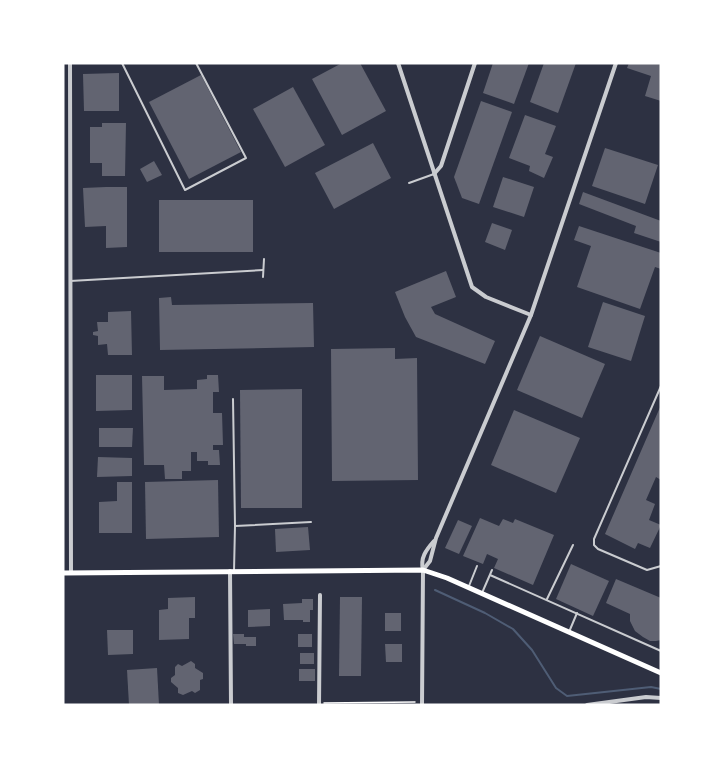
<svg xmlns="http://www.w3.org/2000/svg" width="724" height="768" font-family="Ubuntu,sans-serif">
	<rect width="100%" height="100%" fill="#2d3142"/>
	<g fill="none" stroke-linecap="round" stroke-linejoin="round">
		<polyline stroke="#4f5d75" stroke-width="2" points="435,590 485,613 513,629 532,650 556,688 567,696 651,687 661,689"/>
	</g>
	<g fill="#626471">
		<polygon points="342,63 360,63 386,111 342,135 312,79"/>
		<polygon points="493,63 529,63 514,104 483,93"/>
		<polygon points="544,63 576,63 558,113 530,102"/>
		<polygon points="629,63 661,63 661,101 645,96 651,76 627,68"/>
		<polygon points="119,73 119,111 84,111 83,74"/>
		<polygon points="201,75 241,152 189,179 149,102"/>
		<polygon points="293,87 325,145 285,167 253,109"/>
		<polygon points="481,101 512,112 479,204 462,198 454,177"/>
		<polygon points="525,115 556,126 545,154 553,157 544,178 529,171 530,166 509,158"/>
		<polygon points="102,123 126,123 125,176 102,176 102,163 90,163 90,127 102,127"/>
		<polygon points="373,143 391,178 334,209 315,173"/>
		<polygon points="605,148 658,165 645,204 592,186"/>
		<polygon points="154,161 162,175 147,182 140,169"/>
		<polygon points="503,177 534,187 524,217 493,207"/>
		<polygon points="106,187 127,187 127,247 106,248 106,226 85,227 83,188"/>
		<polygon points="583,192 661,221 661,242 634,233 636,226 579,204"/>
		<rect x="159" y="200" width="94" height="52"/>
		<polygon points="492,223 512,230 505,250 485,242"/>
		<polygon points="579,226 661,253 661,269 655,267 640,309 577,287 591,246 574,240"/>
		<polygon points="446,271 456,297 431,307 435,314 495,341 485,364 416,337 405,317 395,292"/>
		<polygon points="171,297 172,305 313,303 314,347 160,350 159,298"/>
		<polygon points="603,302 645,316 631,361 588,347"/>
		<polygon points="131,311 132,355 108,355 107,344 98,345 98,336 93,335 93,332 98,331 97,322 108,322 108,312"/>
		<polygon points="540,336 605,364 582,418 517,390"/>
		<polygon points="395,348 395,359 417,358 418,480 332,481 331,349"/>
		<polygon points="96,375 132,375 132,410 96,411"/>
		<polygon points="207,375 218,375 219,392 213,392 213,413 222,413 223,445 213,445 213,450 219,450 220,465 208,465 208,461 197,461 197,452 191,452 191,471 182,471 182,479 165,479 164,465 144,465 142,376 164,376 164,390 197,389 197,380 207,379"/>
		<polygon points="302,389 302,508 241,508 240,390"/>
		<polygon points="661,405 661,480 656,477 646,500 655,504 649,520 661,525 650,548 638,543 635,549 605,534"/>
		<polygon points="514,410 580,438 556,493 491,465"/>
		<polygon points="99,428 133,428 132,447 99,447"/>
		<polygon points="98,457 132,458 132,476 97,477"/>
		<polygon points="218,480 219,537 146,539 145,482"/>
		<polygon points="117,482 132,482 132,533 99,533 99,502 117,501"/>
		<polygon points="480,518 499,526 503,519 513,523 515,519 554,535 533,585 494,568 498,559 487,554 483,564 463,556"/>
		<polygon points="458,520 472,526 459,554 445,548"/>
		<polygon points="308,527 310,550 276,552 275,529"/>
		<polygon points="571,564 609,581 593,616 556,599"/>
		<polygon points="616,579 661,598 661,640 656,641 650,641 643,637 635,631 630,621 630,614 606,603"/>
		<polygon points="195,597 195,618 189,618 189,639 159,640 159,610 168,609 168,598"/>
		<polygon points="340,597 362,597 361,676 339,676"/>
		<polygon points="302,599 313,599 313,610 310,610 310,622 303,622 303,620 284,620 283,604 302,603"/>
		<polygon points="270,609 270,626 248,627 248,610"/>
		<rect x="385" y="613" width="16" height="18"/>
		<polygon points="107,630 133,630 133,654 108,655"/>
		<polygon points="233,634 244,634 244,637 256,637 256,646 246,646 246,644 234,644"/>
		<rect x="298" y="634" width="14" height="13"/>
		<polygon points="385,644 402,644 402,662 386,662"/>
		<rect x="300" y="653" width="14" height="11"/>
		<polygon points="191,661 195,664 195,668 203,673 203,679 200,680 200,690 195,693 192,691 183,695 178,693 178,688 171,682 171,678 175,675 175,667 178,664 182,666"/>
		<polygon points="157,668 159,705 129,705 127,670"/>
		<rect x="299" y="669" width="16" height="12"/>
	</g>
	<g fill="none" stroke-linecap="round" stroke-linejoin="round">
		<polyline stroke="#fff" stroke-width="1.5" points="324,703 415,702"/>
		<g stroke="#caccd0" stroke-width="2">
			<polyline points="122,63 185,190 246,158 196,63"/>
			<polyline points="409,183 434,174"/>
			<polyline points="263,277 264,259"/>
			<polyline points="70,281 263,270"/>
			<polyline points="661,386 594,539 594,545 598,549 647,570 661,566"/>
			<polyline points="233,399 235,526"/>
			<polyline points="234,571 235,526 311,522"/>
			<polyline points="490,575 661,651"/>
			<polyline points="469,586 477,566"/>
			<polyline points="482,593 492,570"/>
			<polyline points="547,599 573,545"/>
			<polyline points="569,632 577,613"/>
		</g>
		<g stroke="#caccd0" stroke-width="4">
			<polyline points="70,63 71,573"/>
			<polyline points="398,63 472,287 486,297 531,315"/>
			<polyline points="434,174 441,166 475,63"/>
			<polyline points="423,570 430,561 436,538 531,315 616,63"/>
			<polyline points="230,571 231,705"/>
			<polyline points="319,705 320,595"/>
			<path d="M 422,705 L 423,570 C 420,558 426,550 434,541"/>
			<polyline points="587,705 646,697 661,698"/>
		</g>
		<polyline stroke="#fff" stroke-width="5" points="63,573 423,570 447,578 661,673"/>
	</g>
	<rect width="724" height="768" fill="none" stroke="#ffffff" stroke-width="129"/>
</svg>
